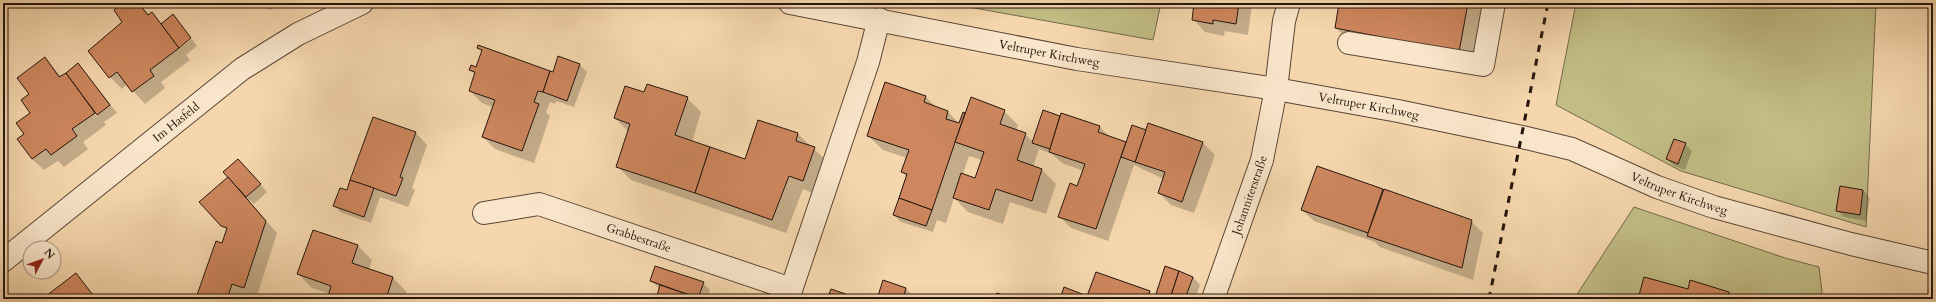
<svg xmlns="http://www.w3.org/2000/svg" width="1936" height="302" font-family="Cardo,serif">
	<rect width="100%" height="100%" fill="#f6d7ad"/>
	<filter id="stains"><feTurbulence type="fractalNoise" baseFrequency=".005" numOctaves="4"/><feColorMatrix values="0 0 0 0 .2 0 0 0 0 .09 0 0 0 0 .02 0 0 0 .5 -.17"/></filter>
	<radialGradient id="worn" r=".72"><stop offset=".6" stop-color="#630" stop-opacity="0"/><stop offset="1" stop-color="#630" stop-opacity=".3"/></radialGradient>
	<g fill="#c2bd85" stroke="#72694a">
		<polygon points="946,3 1161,3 1153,40"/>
		<polygon points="1576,3 1876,3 1866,227 1681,171 1556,105"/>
		<polygon points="1634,207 1785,258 1819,267 1822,292 1820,299 1574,299"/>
	</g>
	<g fill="#0003" fill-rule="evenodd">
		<polygon points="125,3 139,3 149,15 152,14 162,24 173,16 191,37 179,46 180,48 192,39 197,46 186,55 190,60 161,82 165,88 145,104 127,84 122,89 110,77 124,22"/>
		<polygon points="254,3 279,3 271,10"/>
		<polygon points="1196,3 1252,3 1248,35 1225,31 1224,36 1205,32 1194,20"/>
		<polygon points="1340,3 1485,3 1473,66 1350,42 1336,28"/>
		<polygon points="478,48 554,73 559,57 580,65 587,72 574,107 556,101 555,104 550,102 546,112 550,116 534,163 495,149 483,137 493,107 482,103 470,91 476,75 470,70 477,68 482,52"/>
		<path d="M 45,59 L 62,77 L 78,64 L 117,113 L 104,122 L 106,125 L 83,142 L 88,149 L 64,167 L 58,161 L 44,170 L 32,159 L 25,134 L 31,113 L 31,94 ZM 76,85 L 98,116 L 97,117 L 75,87 Z"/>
		<path d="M 886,83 L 926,97 L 937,108 L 948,112 L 960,124 L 971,99 L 1004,111 L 1018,125 L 1016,131 L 1025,134 L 1034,142 L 1044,111 L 1061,117 L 1062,114 L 1100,127 L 1110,137 L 1126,144 L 1145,131 L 1203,143 L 1215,155 L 1194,213 L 1171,205 L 1159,193 L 1164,179 L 1134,165 L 1108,241 L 1071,228 L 1059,216 L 1078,187 L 1084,171 L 1062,163 L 1052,154 L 1039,149 L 1033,167 L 1042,170 L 1056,184 L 1046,214 L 1010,202 L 1003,224 L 968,212 L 954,198 L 946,223 L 937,220 L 933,232 L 901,222 L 894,215 L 907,177 L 902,172 L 907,158 L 883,150 L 868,136 ZM 969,156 L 982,160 L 975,179 L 963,174 Z"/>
		<polygon points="645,94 687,98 701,112 692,142 745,160 758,121 798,134 828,162 817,195 803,189 786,233 631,180 617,166 629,132 615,118"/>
		<polygon points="373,118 416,133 427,145 412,188 415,190 408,207 380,197 371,223 342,213 334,206 347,191"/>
		<polygon points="1685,144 1692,151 1685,170 1674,166 1667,159"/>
		<polygon points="245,167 267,192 254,204 250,200 249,201 277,233 256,299 244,295 243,299 202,299 198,295 223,244 227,230 200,202"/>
		<polygon points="1317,167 1471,221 1483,233 1473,280 1380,247 1375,242 1314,221 1302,210"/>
		<polygon points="1863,190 1870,198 1866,221 1844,217 1837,210"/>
		<polygon points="313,231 358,246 372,260 369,269 393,278 407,292 404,299 332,299 329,296 330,294 312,288 298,274"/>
		<polygon points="76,275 97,299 44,299"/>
		<polygon points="1193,277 1200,285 1195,299 1163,299 1157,293"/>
		<polygon points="651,281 703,283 710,290 707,299 657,299 660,289"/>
		<polygon points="906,289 916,299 878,299"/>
		<polygon points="1688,291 1729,292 1735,299 1639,299"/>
		<polygon points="1149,292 1156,299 1092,299 1088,295"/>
	</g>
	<g fill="#cd865d" stroke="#23150e">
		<polygon points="123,3 138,3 148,15 152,12 179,48 150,70 154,76 132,92 117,72 109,78 88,51 122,22 114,10"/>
		<polygon points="1194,3 1239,3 1236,24 1213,20 1213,24 1192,20"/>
		<polygon points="1339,3 1468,3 1459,52 1335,28"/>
		<polygon points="173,14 191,38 179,48 161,24"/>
		<polygon points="478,45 550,71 543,92 538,91 534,102 539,104 522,151 482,137 495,100 469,91 475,72 469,70 471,65 476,67 482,50 477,48"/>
		<polygon points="558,56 580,64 567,101 543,92 550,71 553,72"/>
		<polygon points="45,57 59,77 66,73 95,113 72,129 77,136 51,155 46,149 32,159 17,139 24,134 16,123 30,113 21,100 29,94 17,78"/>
		<polygon points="78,63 110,105 97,115 66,73"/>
		<polygon points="885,82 926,96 924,102 948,111 946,119 959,123 963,112 965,113 932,210 899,198 907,174 901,172 909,150 867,136"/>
		<polygon points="647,84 688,97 675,135 710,147 695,193 616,167 630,124 614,118 625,86 644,92"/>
		<polygon points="971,97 1005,110 1000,124 1026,133 1017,160 1042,169 1032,201 996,189 989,210 953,198 961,173 975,178 984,152 955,142"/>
		<polygon points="1043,110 1060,116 1050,149 1032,143"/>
		<polygon points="1061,113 1100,126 1098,132 1126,142 1096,229 1058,217 1070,183 1077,186 1085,164 1049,152"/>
		<polygon points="373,117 416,132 400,177 403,178 396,196 350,180"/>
		<polygon points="758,120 798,133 796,141 815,147 803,181 789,176 772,220 695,193 710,147 745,159"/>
		<polygon points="1148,123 1203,142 1182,202 1158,193 1165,172 1135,162"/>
		<polygon points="1132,125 1146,130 1135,162 1121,157"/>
		<polygon points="1674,139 1686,143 1678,164 1666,159"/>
		<polygon points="238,159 261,184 246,197 223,172"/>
		<polygon points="1317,166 1383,189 1368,233 1301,210"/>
		<polygon points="228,177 266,221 244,288 232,284 227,299 207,299 197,295 216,241 222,243 227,228 221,226 199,202"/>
		<polygon points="350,180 374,188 364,217 333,206 340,188 347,190"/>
		<polygon points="1840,186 1863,190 1860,215 1836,211"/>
		<polygon points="1384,189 1472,220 1462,268 1367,236"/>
		<polygon points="899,198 932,210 926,226 893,215"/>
		<polygon points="313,230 358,245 352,263 393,277 386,299 335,299 328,297 331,286 297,274"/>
		<polygon points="655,266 704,282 698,298 650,281"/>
		<polygon points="1165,266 1179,271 1170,299 1156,294"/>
		<polygon points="1179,271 1193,277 1185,299 1170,299"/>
		<polygon points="1096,272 1150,291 1147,299 1097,299 1087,296"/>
		<polygon points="76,273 96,299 42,299"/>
		<polygon points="1644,277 1688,289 1690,280 1729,292 1728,297 1736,299 1638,299"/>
		<polygon points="883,280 906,288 903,299 877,299"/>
		<polygon points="660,285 698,298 698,299 656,299"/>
		<polygon points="1064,287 1087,296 1086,299 1060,299"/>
		<polygon points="831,289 860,299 827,299"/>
		<polygon points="997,293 1011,298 1010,299 994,299"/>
	</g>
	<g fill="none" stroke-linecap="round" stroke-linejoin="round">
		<defs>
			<g id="minor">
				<path id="s1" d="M 790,3 L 1077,59 L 1276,89 L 1398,111 L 1522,137 L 1572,149 L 1657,187 L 1714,207 L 1851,244 L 1933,263"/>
				<polyline points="1349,43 1483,65 1494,3"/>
				<path id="s2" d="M 484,213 L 539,204 L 791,289"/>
				<path id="s3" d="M 3,261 L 242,69 L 298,34 L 362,3"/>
				<polyline points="788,299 868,62 879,19"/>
				<path id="s4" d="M 1213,299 L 1262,160 L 1276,89 L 1284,21 L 1289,3"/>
			</g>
		</defs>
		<use href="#minor" stroke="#584636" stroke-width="24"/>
		<use href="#minor" stroke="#f9e5ca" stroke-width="22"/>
		<polyline stroke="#23150e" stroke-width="3" stroke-dasharray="7 7" stroke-linecap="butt" points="1489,299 1548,3"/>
	</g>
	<g text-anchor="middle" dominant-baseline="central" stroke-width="3" stroke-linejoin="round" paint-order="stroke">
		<g font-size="12" fill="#23150e" stroke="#f9e5ca">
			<text stroke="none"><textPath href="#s1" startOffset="264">Veltruper Kirchweg</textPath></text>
			<text stroke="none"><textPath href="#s1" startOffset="588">Veltruper Kirchweg</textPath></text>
			<text stroke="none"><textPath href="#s3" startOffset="222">Im Hasfeld</textPath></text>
			<text stroke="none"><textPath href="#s1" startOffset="912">Veltruper Kirchweg</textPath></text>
			<text stroke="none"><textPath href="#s4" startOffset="110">Johanniterstraße</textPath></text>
			<text stroke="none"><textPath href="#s2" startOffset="161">Grabbestraße</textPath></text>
		</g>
	</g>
	<rect width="1936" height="302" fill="none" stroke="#f6d7ad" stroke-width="16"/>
	<rect x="4" y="4" width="1928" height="294" fill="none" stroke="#23150e" stroke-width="2"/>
	<rect x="8" y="8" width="1920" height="286" fill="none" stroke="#23150e"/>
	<g transform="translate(42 260) rotate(49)"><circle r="19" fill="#f9e5ca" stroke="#a3927f"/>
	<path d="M0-3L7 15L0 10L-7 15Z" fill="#8f2418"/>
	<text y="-6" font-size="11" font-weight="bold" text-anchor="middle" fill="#23150e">N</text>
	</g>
	<rect width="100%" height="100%" filter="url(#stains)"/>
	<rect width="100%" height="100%" fill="url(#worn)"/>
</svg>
